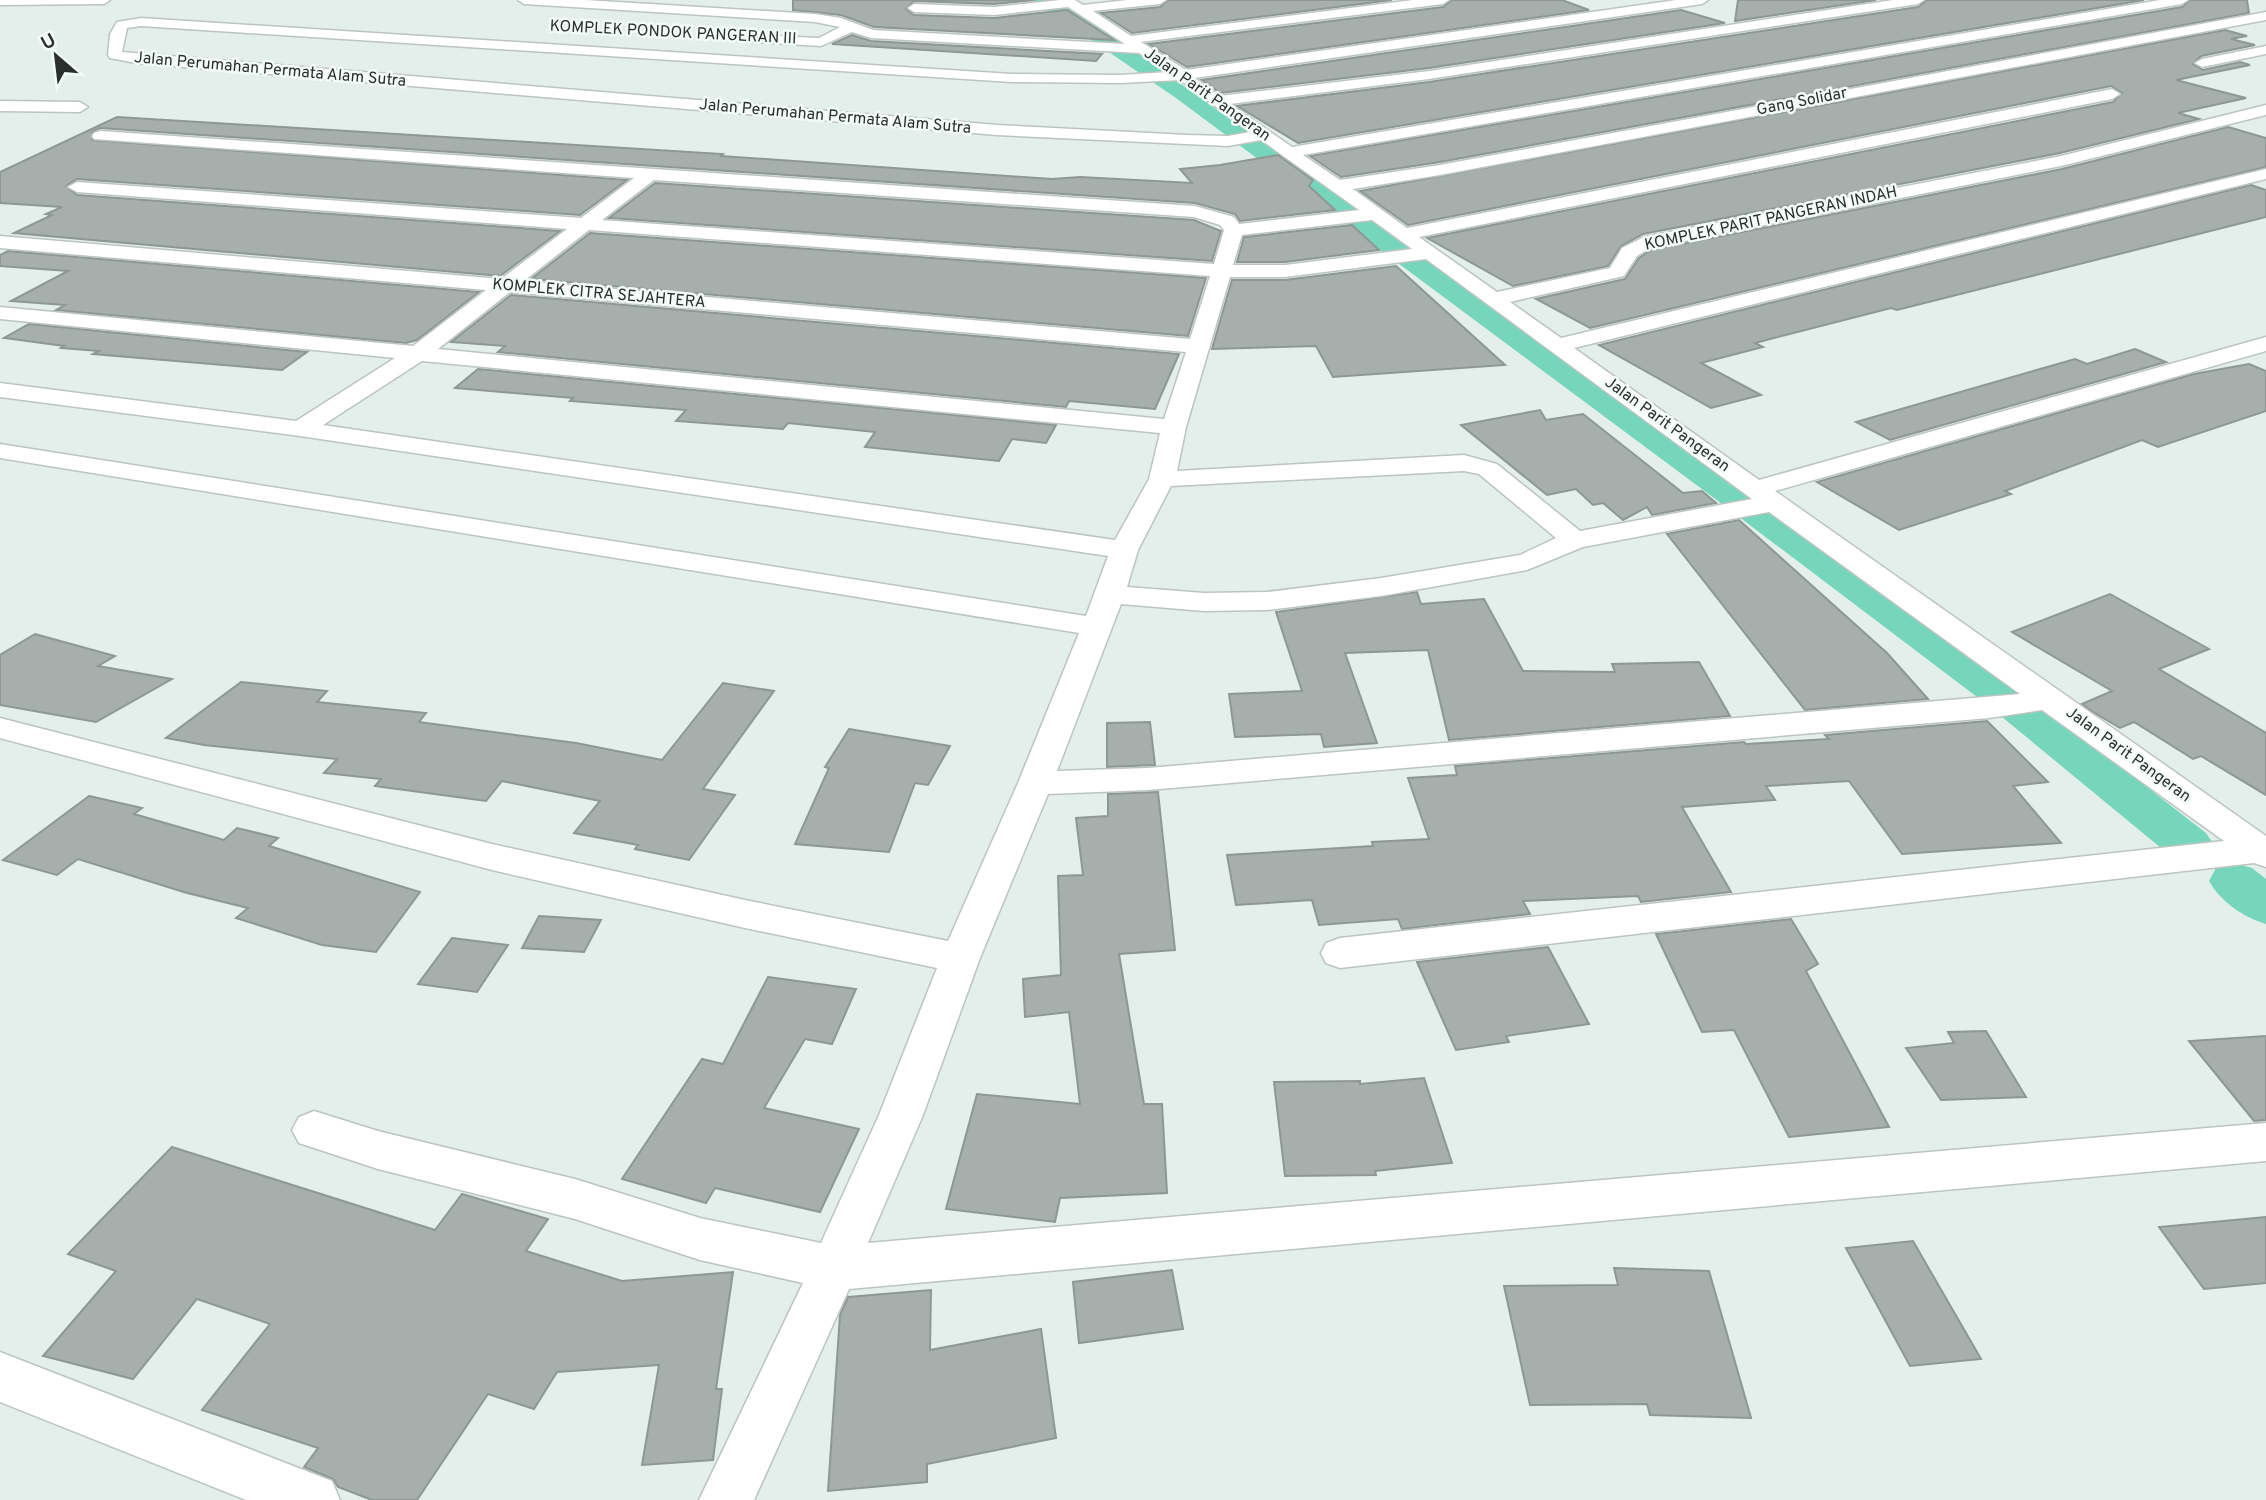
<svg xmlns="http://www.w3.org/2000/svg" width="2266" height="1500" font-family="Overpass,sans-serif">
	<rect width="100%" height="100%" fill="#e4eeeb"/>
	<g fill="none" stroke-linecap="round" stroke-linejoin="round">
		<g fill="#75d6bc" fill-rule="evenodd">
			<polygon points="1033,0 1054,0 1115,37 1748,488 2015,685 2206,833 2214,845 2206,857 2189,862 2172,857 1985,703 1722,504 1176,98"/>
			<path d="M 2234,863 L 2252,868 L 2266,879 L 2266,924 C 2243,917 2221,902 2209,881 L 2216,868 Z"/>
		</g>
	</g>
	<g fill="#a6afac" stroke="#8e9794" stroke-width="2">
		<polygon points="793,0 1035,0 994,4 914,1 906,9 914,15 994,18 1067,10 1114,40 874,27 841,15 793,10"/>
		<polygon points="1168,0 1392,0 1132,33 1101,13 1160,7"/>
		<polygon points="1452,0 1562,0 1589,10 1187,67 1149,44 1443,7"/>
		<polygon points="1738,0 1876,0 1735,21"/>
		<polygon points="1927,0 2144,0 1298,143 1237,106 1429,82 1918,7"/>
		<polygon points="2190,0 2247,0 2249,13 1440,162 1341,177 1310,156 2182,7"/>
		<polygon points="1681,10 1725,23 1429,68 1220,93 1202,80"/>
		<polygon points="2225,30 2247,36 2231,39 2255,45 2201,56 2193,64 2203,70 2240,62 2250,65 2176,80 2246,98 2178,113 2199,119 2060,153 1643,234 1621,246 1608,266 1513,286 1427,238 2113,102 2122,93 2111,86 1408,225 1360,191"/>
		<polygon points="852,35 871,41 1102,54 1096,61 832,44"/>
		<polygon points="117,117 723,154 721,156 1052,179 1080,177 1192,183 1180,169 1220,165 1278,155 1313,180 1309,186 1335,210 1240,221 1235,214 1195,203 100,128 92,132 92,140 627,180 580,215 77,179 66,186 77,195 560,231 500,276 14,233 52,215 46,214 62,207 0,203 0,172"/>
		<polygon points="2228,127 2266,138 2266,167 1590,328 1536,299 1625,279 1639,258 1651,250 2062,169"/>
		<polygon points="655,183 1194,220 1221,231 1212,261 609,218"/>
		<polygon points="2251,185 2266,190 2266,217 1897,310 1891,308 1755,343 1763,347 1701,363 1761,395 1711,408 1599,345"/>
		<polygon points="1352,225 1379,250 1285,262 1237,262 1244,237"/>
		<polygon points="590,233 1206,278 1188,336 531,279"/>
		<polygon points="8,251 479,292 417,340 406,343 56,310 65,305 11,301 68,271 0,266 0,255"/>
		<polygon points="1396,266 1505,365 1333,377 1316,346 1212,349 1232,280 1285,280"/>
		<polygon points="511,295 1179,354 1155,409 1069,401 1066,407 498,352 505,346 451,342"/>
		<polygon points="29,324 307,352 282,370 93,354 99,351 61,348 64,346 4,338"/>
		<polygon points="2135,349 2166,362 1890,440 1856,422 2075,359 2087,364"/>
		<polygon points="2249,364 2266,371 2266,411 2158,447 2142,440 2005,491 2011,494 1899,530 1817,482 2194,374"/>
		<polygon points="478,369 1056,425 1046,443 1012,439 999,461 865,447 875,432 788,423 783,429 676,421 686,410 570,401 573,398 455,388"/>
		<polygon points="1540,410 1546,420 1583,414 1683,493 1702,491 1716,503 1652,515 1647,507 1623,520 1603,503 1593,505 1576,489 1547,495 1461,425"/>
		<polygon points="1739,520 1887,653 1928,699 1805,710 1667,534"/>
		<polygon points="1417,592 1421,604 1484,599 1523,671 1615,672 1612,664 1699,662 1730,716 1449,740 1428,650 1345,653 1377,743 1324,747 1321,734 1235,737 1229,694 1302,691 1276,612"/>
		<polygon points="2110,594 2209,649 2159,669 2266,733 2266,795 2201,756 2193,759 2134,722 2120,728 2093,712 2082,704 2112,691 2012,632"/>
		<polygon points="35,634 115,656 98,666 172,679 96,722 0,705 0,655"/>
		<polygon points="241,682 327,691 317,702 426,713 419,722 576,743 662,760 723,683 774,691 703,789 735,795 689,860 635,849 638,845 574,833 600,801 502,781 486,801 375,786 381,779 324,773 337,759 204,745 166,738"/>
		<polygon points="1987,721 2048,782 2013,786 2061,843 1902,854 1849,781 1766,786 1775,800 1682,807 1731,892 1641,902 1638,896 1523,901 1530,914 1402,929 1398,919 1319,925 1312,900 1236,905 1227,855 1373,846 1372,842 1429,839 1408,778 1457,775 1455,766 1744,742 1746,744 1829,739 1825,735"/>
		<polygon points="1150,722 1155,765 1107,767 1107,723"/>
		<polygon points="849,729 950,746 928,785 915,783 889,852 795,844 829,768 825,767"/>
		<polygon points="1158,792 1175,950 1119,954 1144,1104 1162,1104 1167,1193 1060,1198 1055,1222 946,1209 977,1094 1080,1104 1069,1012 1025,1017 1023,979 1061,975 1058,876 1083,875 1076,818 1108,816 1108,794"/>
		<polygon points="89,796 142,808 134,814 224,840 237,828 278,838 269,846 420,892 376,952 322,945 236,918 248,908 187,893 78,859 57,875 3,860"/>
		<polygon points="539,916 601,920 584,952 522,948"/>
		<polygon points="1791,919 1818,964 1806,971 1889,1127 1789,1137 1734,1030 1702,1032 1656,934"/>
		<polygon points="452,938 508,945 477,992 418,984"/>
		<polygon points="1548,947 1589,1024 1506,1036 1509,1042 1456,1050 1417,962"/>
		<polygon points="768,977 856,989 832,1044 805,1039 764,1108 859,1129 820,1212 715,1188 706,1203 622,1179 702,1059 723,1064"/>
		<polygon points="1986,1031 2026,1097 1941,1100 1906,1048 1954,1043 1948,1032"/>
		<polygon points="2266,1036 2266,1120 2254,1121 2189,1041"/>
		<polygon points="1424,1078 1452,1163 1375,1171 1376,1175 1285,1176 1274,1082 1360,1081 1360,1084"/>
		<polygon points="172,1147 435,1230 462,1194 548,1219 526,1251 622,1281 733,1272 716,1389 722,1389 713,1460 642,1465 659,1365 557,1372 534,1409 488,1394 417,1500 372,1500 338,1487 333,1479 304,1467 318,1448 202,1410 270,1324 197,1299 133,1379 43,1356 116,1271 68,1254"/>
		<polygon points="2266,1217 2266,1283 2204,1289 2159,1227"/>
		<polygon points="1913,1241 1981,1359 1910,1366 1846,1248"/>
		<polygon points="1614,1268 1709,1271 1751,1418 1650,1415 1647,1404 1530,1405 1504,1286 1618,1285"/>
		<polygon points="1172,1270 1183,1329 1079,1343 1073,1282"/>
		<polygon points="931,1290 930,1350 1041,1329 1056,1438 927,1464 927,1482 828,1491 840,1315 848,1297"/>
	</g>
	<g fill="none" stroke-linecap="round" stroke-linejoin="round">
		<defs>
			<g id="minor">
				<polygon points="0,0 110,0 104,4 0,5"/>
				<path d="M 518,0 L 585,0 L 815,14 L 841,18 L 873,30 L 1125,44 L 1068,7 L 994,15 L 914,12 L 908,8 L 914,4 L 994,7 L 1060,0 L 1075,0 L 1083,5 L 1127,0 L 1166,0 L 1160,4 L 1093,11 L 1131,36 L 1413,0 L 1449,0 L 1443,4 L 1141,42 L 1186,70 L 1676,0 L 1708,0 L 1702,4 L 1195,78 L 1219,96 L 1429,71 L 1893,0 L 1924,0 L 1918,4 L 1429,79 L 1230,104 L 1292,147 L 2160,0 L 2188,0 L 2182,4 L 1303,155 L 1340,180 L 1440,165 L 2266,12 L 2266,20 L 1440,175 L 1353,189 L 1407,228 L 2112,89 L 2120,94 L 2112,99 L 1419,237 L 1497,292 L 1610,268 L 1622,248 L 1644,237 L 2061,156 L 2266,105 L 2266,115 L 2061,166 L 1650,248 L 1637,256 L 1624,276 L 1510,302 L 1561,338 L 2266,169 L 2266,179 L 1574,348 L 1759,480 L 2266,337 L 2266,351 L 1775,491 L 2266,836 L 2266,867 L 2254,863 L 1340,968 L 1326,963 L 1321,953 L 1326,943 L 1340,938 L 2224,841 L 2042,710 L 1989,718 L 1148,790 L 1048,794 L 980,958 L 923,1115 L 868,1243 L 2266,1123 L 2266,1161 L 849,1289 L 754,1500 L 699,1500 L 803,1283 L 700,1260 L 575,1219 L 378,1169 L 299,1143 L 292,1130 L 299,1117 L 314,1111 L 378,1131 L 575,1179 L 700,1218 L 821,1243 L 879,1115 L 937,968 L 745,928 L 492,870 L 0,738 L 0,718 L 492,844 L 745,900 L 948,941 L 1018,783 L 1079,633 L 0,458 L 0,444 L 1086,616 L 1108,556 L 300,436 L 0,397 L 0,383 L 296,421 L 395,358 L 0,319 L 0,307 L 413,346 L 486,290 L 0,248 L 0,236 L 501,279 L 567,229 L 77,192 L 68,187 L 77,182 L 581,218 L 634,178 L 94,139 L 92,136 L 94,133 L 100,131 L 1195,206 L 1234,217 L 1239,224 L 1359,210 L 1261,140 L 1228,146 L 997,135 L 136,63 L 110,58 L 108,55 L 110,34 L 117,22 L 141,18 L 1012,74 L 1120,75 L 1168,72 L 1139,53 L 871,38 L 852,32 L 821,46 L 738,41 L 733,40 L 733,34 L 819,38 L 840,27 L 815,22 L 524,4 ZM 141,26 L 1012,82 L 1120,83 L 1180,80 L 1250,132 L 1228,136 L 1187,135 L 997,125 L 122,52 L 127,28 ZM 654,180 L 1194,217 L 1220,225 L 1224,230 L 1214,264 L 602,220 ZM 1372,220 L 1412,249 L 1285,265 L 1233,265 L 1242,235 ZM 589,230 L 1210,276 L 1190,339 L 524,281 ZM 1426,259 L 1752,499 L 1580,531 L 1497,464 L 1464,455 L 1177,471 L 1186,427 L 1230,277 L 1285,277 ZM 510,292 L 1186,352 L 1164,419 L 438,349 ZM 422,361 L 1160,433 L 1149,479 L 1115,540 L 323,425 ZM 1464,471 L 1479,474 L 1556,538 L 1520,555 L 1381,578 L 1267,592 L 1204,593 L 1127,587 L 1138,550 L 1171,486 ZM 1769,512 L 2020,694 L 1148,768 L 1057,771 L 1121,604 L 1204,611 L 1267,610 L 1381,596 L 1527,570 L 1583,547 Z"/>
				<polygon points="2266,46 2266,54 2202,67 2195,63 2202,59"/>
				<polygon points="0,101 80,102 88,107 80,112 0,111"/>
				<polygon points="0,1352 332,1481 340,1500 246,1500 0,1402"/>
			</g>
		</defs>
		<use href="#minor" stroke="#bbc4c1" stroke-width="3"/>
		<use href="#minor" fill="#fff" fill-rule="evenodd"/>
	</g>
	<g text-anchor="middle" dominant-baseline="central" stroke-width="5" stroke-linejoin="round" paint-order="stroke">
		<g font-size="16" fill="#2a2e2c" stroke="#f2fbf8">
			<text transform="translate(673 33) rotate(3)">KOMPLEK PONDOK PANGERAN III</text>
			<text transform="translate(270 70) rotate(5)">Jalan Perumahan Permata Alam Sutra</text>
			<text transform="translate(1207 95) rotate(35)">Jalan Parit Pangeran</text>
			<text transform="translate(1802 102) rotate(-11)">Gang Solidar</text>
			<text transform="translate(835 117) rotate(5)">Jalan Perumahan Permata Alam Sutra</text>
			<text transform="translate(1771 219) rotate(-12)">KOMPLEK PARIT PANGERAN INDAH</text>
			<text transform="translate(599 294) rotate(5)">KOMPLEK CITRA SEJAHTERA</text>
			<text transform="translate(1667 425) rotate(36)">Jalan Parit Pangeran</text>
			<text transform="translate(2128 755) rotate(36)">Jalan Parit Pangeran</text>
		</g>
	</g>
	<g transform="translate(56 56) rotate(332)" stroke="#f2fbf8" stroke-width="5" paint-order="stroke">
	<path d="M0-5L12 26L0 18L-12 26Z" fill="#2a2e2c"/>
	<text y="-10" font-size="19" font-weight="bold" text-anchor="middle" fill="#2a2e2c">U</text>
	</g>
</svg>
